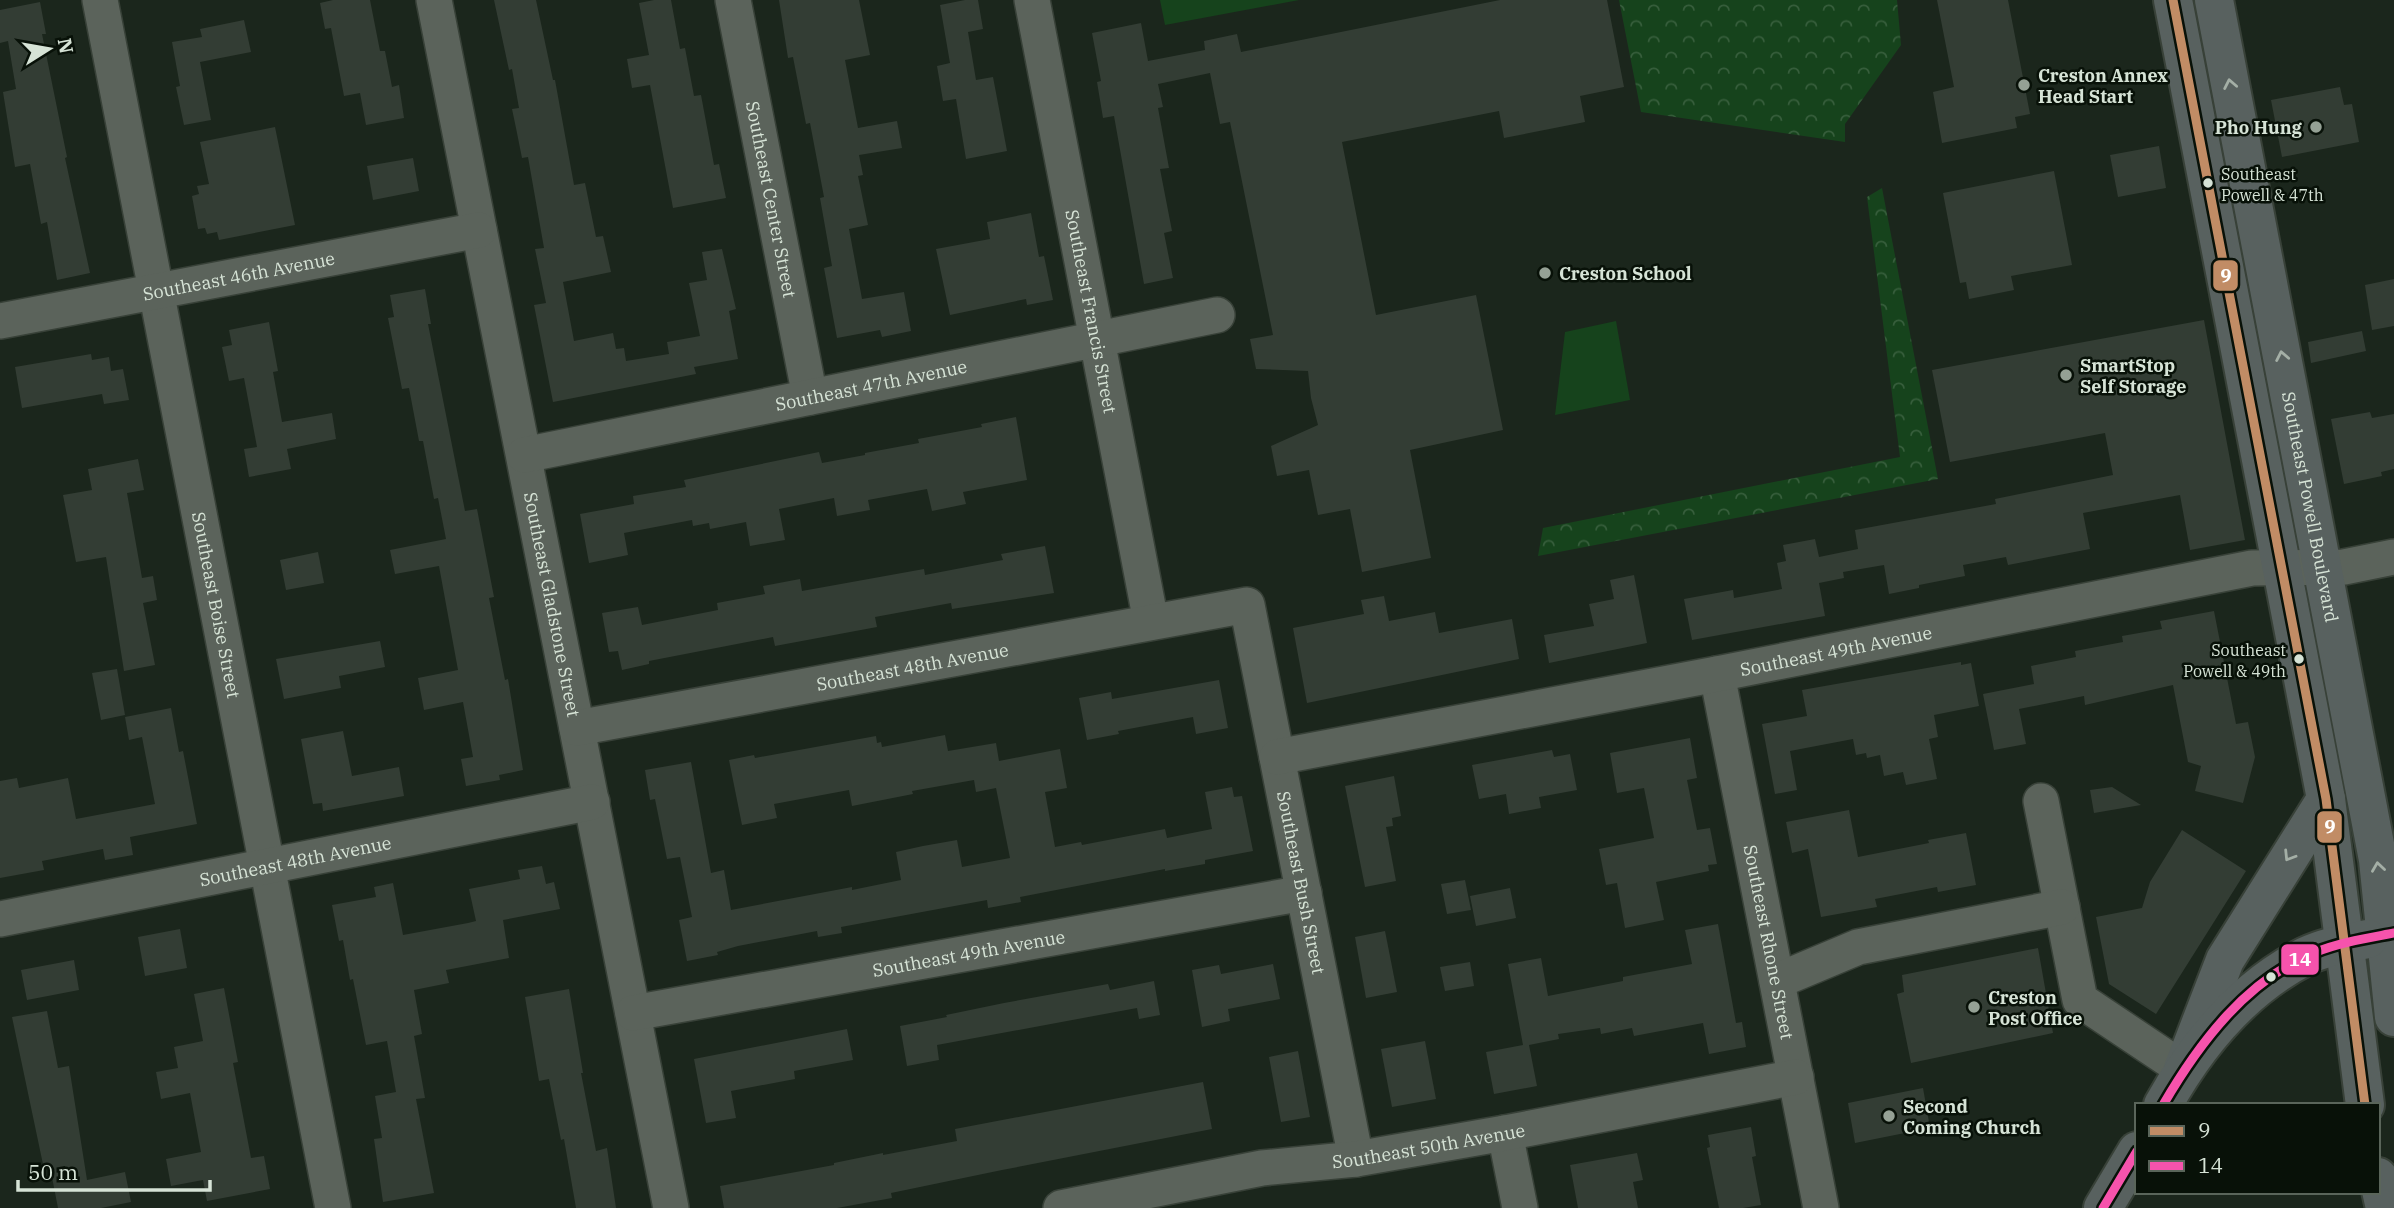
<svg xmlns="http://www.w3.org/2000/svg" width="2394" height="1208" font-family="'IBM Plex Serif',serif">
	<defs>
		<pattern id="forest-crowns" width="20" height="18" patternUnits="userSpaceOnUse" patternTransform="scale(1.75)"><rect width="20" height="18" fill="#16431c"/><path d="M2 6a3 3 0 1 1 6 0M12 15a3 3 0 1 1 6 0" fill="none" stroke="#375e3c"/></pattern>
	</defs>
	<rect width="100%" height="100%" fill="#1b261c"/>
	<g fill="url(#forest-crowns)">
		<polygon points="1619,0 1897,0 1901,45 1845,124 1845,142 1641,112"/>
		<polygon points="1882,188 1938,479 1538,556 1543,528 1900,457 1867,197"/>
	</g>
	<g fill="#16431c">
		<polygon points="1160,0 1299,0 1165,25"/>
		<polygon points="1616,321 1630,400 1555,415 1565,332"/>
	</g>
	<g fill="#333d34">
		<polygon points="333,0 370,0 380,51 385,51 392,87 399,85 404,118 366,125 360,93 344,96 331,28 325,29 320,3"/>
		<polygon points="494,0 536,0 553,80 555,80 574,185 585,183 596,237 603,236 611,272 563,282 574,341 613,333 616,349 624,348 626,361 669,354 667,342 700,336 689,283 707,280 702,252 722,249 736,309 729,311 738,359 694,367 696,374 553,402 534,305 546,303 535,249 544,248 528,157 522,158 516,128 512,109 519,108 512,69 509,70"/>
		<polygon points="654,0 671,0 680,49 685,48 694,96 701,95 714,165 719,164 726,198 673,208 650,85 632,88 627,59 649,55 639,3"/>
		<polygon points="779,0 859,0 870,55 845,60 858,128 897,121 902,148 859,155 863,175 858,176 868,225 849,229 862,299 904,292 911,331 882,337 880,330 837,338 824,268 832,266 820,198 824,197 810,123 806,124 793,57 788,58"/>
		<polygon points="965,0 978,0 983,29 968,32 976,80 993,77 1007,151 966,159 956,99 943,101 937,66 950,63 940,5"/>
		<polygon points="1500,0 1607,0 1624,87 1580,96 1585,122 1504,138 1499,111 1342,142 1376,315 1476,295 1503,430 1410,450 1431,558 1362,572 1350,509 1318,515 1309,470 1277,476 1271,446 1318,425 1311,398 1308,371 1256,369 1250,339 1273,335 1230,122 1220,124 1210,73 1158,84 1163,107 1158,108 1169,168 1160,169 1172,231 1164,233 1173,278 1144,284 1114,116 1103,118 1097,82 1101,81 1092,33 1141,23 1148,61 1205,50 1204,41 1237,34 1241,52"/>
		<polygon points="1937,0 2008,0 2030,114 2015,117 2017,128 1942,143 1933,92 1954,87"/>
		<polygon points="40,2 46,34 42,34 67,157 65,158 90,273 57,280 47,222 41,224 30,164 15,167 3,92 16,89 8,41 0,43 0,10"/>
		<polygon points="244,20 251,52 200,62 211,120 184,125 176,87 180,86 172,42 202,37 200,29"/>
		<polygon points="2340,87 2344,105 2352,104 2359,142 2282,157 2271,100"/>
		<polygon points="275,127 295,225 219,240 217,232 207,234 205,228 198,229 192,196 199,194 197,186 209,184 200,142"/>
		<polygon points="2159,146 2166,188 2118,197 2110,155"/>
		<polygon points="413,158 419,191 373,200 367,166"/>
		<polygon points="2054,171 2072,265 2011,276 2014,290 1969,299 1966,282 1960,283 1943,193"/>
		<polygon points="1031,213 1039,257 1044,256 1053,300 1027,305 1026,299 950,315 936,249 990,239 987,222"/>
		<polygon points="2394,279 2394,326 2372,330 2365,285"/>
		<polygon points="425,289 431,324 428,324 465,511 477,509 494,597 489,598 505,680 508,679 523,770 499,775 500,780 466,786 461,759 473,757 463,702 424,710 418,678 458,670 439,566 395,574 390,550 446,539 438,498 434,499 423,441 419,441 409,388 402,389 388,318 394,317 390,295"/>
		<polygon points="2204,320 2245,540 2190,550 2180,495 2083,513 2090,549 2008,565 2006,557 1963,565 1965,576 1919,585 1919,588 1889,594 1884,565 1843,572 1844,578 1819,583 1825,616 1692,640 1684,599 1733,590 1734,598 1782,589 1777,563 1786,561 1783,545 1815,539 1819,557 1858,549 1855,530 1996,504 1995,499 2113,475 2105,433 1950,462 1932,370"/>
		<polygon points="269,322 278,371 273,372 282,422 332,413 336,439 287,449 291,469 249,477 244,449 257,447 244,378 229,381 222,347 232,345 229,330"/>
		<polygon points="2362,331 2366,351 2311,363 2308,342"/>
		<polygon points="91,354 92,360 109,357 111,371 123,369 129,400 104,404 102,394 22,408 15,367"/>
		<polygon points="2370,412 2372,418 2394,414 2394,469 2381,472 2382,476 2344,484 2331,419"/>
		<polygon points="1016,417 1027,480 963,492 966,504 932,511 927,489 868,500 870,510 837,516 834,498 779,509 785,540 750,546 746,522 710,529 709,523 693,526 692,520 624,533 628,555 589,563 580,514 634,504 633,496 686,487 684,480 819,452 822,463 865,455 865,453 919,443 918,439 982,427 981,424"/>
		<polygon points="138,459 144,490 127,493 142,578 153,576 157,600 143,603 155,665 124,671 106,557 76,562 63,495 92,490 88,469"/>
		<polygon points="1045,546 1054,593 952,609 951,603 875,617 877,627 775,646 773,637 649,661 649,664 622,670 618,651 609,652 602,613 638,607 642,625 718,610 717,603 765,594 763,586 800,579 802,591 924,569 925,575 1003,560 1001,554"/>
		<polygon points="318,552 324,583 286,590 280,560"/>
		<polygon points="1634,575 1647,643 1549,663 1544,635 1594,626 1589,604 1614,599 1610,580"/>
		<polygon points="1384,596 1389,621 1435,612 1439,633 1512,619 1519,659 1307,703 1293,628 1364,614 1361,600"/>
		<polygon points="2214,611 2236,724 2248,722 2255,757 2243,803 2195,791 2201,766 2188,762 2173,685 2085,705 2084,696 2019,709 2026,744 1994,750 1983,694 2034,684 2031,666 2076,657 2075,651 2123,642 2122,636 2162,629 2160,621"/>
		<polygon points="380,641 385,667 339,676 341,688 284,699 276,659"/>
		<polygon points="1961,662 1961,665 1971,663 1979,706 1934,715 1938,737 1929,739 1937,779 1906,785 1903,772 1884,776 1880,755 1867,758 1866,753 1856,755 1853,739 1790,751 1797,790 1775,794 1762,724 1807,716 1802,690"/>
		<polygon points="117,669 125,715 101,720 92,673"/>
		<polygon points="1219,680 1228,728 1196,734 1193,717 1118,731 1119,734 1087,740 1079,698 1111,692 1112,699"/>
		<polygon points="171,708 179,752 183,751 197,824 130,837 133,855 105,860 103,849 42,861 44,870 0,878 0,781 17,778 19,788 68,778 76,819 155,804 142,737 129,740 125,717"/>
		<polygon points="343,731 352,776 399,767 404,796 323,811 322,803 313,804 301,739"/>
		<polygon points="945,735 948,751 996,743 999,761 1060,749 1067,788 1045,792 1055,847 1081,842 1082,845 1165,829 1167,838 1212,829 1205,792 1232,787 1234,797 1242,796 1253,851 1205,860 1205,864 1165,871 1165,869 1020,897 1021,902 988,908 987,900 841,927 842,933 818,937 817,931 738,946 717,952 718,955 687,961 679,920 692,917 680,857 667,859 655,799 650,800 645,770 691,762 711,873 724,870 731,910 852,887 852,890 901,880 896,852 923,846 957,840 962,867 1010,858 996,788 976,792 974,780 912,791 913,794 852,806 849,790 774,804 777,818 742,825 729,760 754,755 755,758 876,736 877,743 881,742 882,747"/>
		<polygon points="1690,738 1697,778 1687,780 1697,830 1710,828 1717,864 1708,865 1709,871 1656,882 1664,920 1625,928 1617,883 1606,885 1599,849 1654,838 1644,788 1617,793 1610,753"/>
		<polygon points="1552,750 1554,757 1570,754 1577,790 1539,797 1541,808 1509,814 1506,794 1479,799 1472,765"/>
		<polygon points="1394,776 1401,816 1392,818 1393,826 1386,827 1396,881 1365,887 1345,786"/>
		<polygon points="2112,787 2141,805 2094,813 2090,790"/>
		<polygon points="1849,810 1858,857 1929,843 1928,840 1966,833 1976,885 1938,892 1937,887 1875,899 1877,907 1821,917 1808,849 1792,853 1786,822"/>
		<polygon points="2182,830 2246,871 2156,1014 2109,984 2096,917 2142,908 2150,882"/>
		<polygon points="542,866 546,884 554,882 560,909 503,920 509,958 446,970 449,983 414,990 422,1034 414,1036 425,1098 416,1099 434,1193 383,1202 374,1139 382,1138 375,1096 396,1092 387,1041 366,1045 353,979 350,980 343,940 339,941 332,905 376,897 374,887 393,883 403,935 468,923 476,921 469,889 520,879 518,870"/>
		<polygon points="1465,880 1471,910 1447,914 1441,884"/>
		<polygon points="1510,888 1516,918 1476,926 1470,896"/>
		<polygon points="1718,924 1736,1023 1742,1022 1746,1047 1709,1054 1703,1023 1634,1036 1632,1028 1601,1034 1600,1028 1558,1034 1559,1039 1529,1045 1537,1086 1494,1094 1486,1052 1523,1045 1508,964 1541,958 1548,996 1623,981 1623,977 1692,964 1685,930"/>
		<polygon points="180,929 187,968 145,976 138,937"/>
		<polygon points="1385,931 1397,992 1366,998 1355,937"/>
		<polygon points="2038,948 2053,1033 1911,1063 1897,994 1904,992 1902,975"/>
		<polygon points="74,960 79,990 27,1000 21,970"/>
		<polygon points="1470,962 1474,986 1445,991 1440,967"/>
		<polygon points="1273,964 1280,999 1228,1009 1230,1021 1202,1027 1192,970 1219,965 1221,974"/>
		<polygon points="1154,981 1160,1015 1139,1019 1137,1008 937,1045 939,1060 907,1066 900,1026 947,1017 946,1015 1004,1003 1108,984 1110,990"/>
		<polygon points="224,988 238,1062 233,1063 251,1158 264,1156 270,1189 207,1201 203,1180 171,1186 166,1159 201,1152 190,1093 161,1099 156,1072 178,1068 174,1047 203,1041 194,994"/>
		<polygon points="569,989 583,1073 581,1073 596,1151 607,1148 616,1208 576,1208 564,1139 561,1140 549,1079 539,1081 525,997"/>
		<polygon points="47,1011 58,1068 69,1066 87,1180 125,1172 131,1202 101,1208 58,1208 50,1167 44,1169 12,1017"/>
		<polygon points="847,1029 853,1060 794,1071 795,1079 731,1091 736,1118 706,1123 694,1059"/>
		<polygon points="1425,1041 1436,1099 1392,1107 1381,1049"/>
		<polygon points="1298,1051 1310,1117 1281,1122 1269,1057"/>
		<polygon points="1203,1082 1212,1129 1002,1170 891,1193 892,1198 837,1208 724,1208 720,1186 834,1165 834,1163 883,1153 883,1155 957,1141 955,1129"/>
		<polygon points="1923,1088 1930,1128 1855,1143 1848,1103"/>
		<polygon points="1751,1127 1756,1156 1752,1157 1761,1205 1743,1208 1719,1208 1707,1148 1710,1147 1708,1135"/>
		<polygon points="1637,1153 1643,1180 1633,1182 1638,1208 1578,1208 1570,1165"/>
	</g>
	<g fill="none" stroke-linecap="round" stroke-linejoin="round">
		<defs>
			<g id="minor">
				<path id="s1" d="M 100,0 L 333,1208"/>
				<path id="s2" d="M 434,0 L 671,1208"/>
				<path id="s3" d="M 733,0 L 810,397"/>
				<path id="s4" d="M 1032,0 L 1151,622"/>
				<path id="s5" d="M 0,321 L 479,230"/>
				<path id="s6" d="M 524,455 L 1217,315"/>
				<path id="s7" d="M 1717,674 L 1821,1208"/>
				<path id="s8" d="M 577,728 L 1247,605 L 1356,1159"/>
				<path id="s9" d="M 1277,757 L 1717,674 L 2252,568 L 2344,567 L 2394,557"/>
				<polyline points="2041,801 2080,1000 2183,1069"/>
				<path id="s10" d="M 0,919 L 592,802"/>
				<polyline points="1777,981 1858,947 2062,907"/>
				<path id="s11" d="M 633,1013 L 1304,893"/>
				<polyline points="1505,1133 1520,1208"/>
				<path id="s12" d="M 1061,1208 L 1262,1168 L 1356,1159 L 1505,1133 L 1796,1077"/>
			</g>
			<g id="major">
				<polyline points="2173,0 2326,799 2365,1105"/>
				<path id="s13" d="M 2214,0 L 2378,860 L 2394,1017"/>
				<polyline points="2183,1069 2225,960 2326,799"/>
				<path d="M 2163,1105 C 2197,1044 2243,988 2306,956 C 2324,947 2348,943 2368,939"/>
				<polyline points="2378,1177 2385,1208"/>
				<polyline points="2103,1208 2137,1151"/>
			</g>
		</defs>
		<use href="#minor" stroke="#384138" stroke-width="38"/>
		<use href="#major" stroke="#384138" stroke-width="42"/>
		<use href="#minor" stroke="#5b635b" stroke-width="35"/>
		<use href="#major" stroke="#58615f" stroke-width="38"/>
		<defs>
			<polyline id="bus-1" points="2173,0 2326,799 2365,1105"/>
			<g id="bus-2">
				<path d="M 2163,1105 C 2199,1043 2247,979 2316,952 C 2341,942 2368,938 2394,933"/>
				<polyline points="2103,1208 2137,1151"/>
			</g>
		</defs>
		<use href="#bus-1" stroke="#081108" stroke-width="14"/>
		<use href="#bus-2" stroke="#081108" stroke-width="14"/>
		<use href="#bus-1" stroke="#c18c65" stroke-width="9"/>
		<use href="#bus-2" stroke="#f653ac" stroke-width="9"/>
	</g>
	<defs><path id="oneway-chevron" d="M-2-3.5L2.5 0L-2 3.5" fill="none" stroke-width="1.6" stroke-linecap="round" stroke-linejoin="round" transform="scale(1.75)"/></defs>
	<g stroke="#a4afa6">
		<use href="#oneway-chevron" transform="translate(2230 84) rotate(-101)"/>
		<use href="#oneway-chevron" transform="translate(2282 356) rotate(-101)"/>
		<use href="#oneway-chevron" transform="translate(2289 856) rotate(122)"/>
		<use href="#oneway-chevron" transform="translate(2378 867) rotate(-98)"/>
	</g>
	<g fill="#95a195" stroke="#081108" stroke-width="2.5">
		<circle cx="2024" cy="85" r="7"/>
		<circle cx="2316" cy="127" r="7"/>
		<circle cx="1545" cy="273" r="7"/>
		<circle cx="2066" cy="375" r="7"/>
		<circle cx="1974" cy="1007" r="7"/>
		<circle cx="1889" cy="1116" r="7"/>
	</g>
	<g fill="#d6e3d6" stroke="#081108" stroke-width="2.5">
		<circle cx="2208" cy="183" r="6"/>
		<circle cx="2299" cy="659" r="6"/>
		<circle cx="2271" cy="977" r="6"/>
	</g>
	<g text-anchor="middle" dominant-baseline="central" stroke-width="5" stroke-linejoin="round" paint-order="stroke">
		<g font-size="16" fill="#d6e3d6" stroke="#081108" text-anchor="start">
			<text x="2221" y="174">Southeast<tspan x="2221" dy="21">Powell &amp; 47th</tspan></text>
			<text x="2286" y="650" text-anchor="end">Southeast<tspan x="2286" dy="21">Powell &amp; 49th</tspan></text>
		</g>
		<g font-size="18" font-weight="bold" fill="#d6e3d6" stroke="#081108" text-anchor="start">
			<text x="2038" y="75">Creston Annex<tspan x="2038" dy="21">Head Start</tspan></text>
			<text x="2302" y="127" text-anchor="end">Pho Hung</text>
			<text x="1559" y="273">Creston School</text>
			<text x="2080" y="365">SmartStop<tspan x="2080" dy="21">Self Storage</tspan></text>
			<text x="1988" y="997">Creston<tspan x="1988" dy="21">Post Office</tspan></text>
			<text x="1903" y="1106">Second<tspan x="1903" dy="21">Coming Church</tspan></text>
		</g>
		<g font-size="18" fill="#d6e3d6" stroke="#081108">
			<text stroke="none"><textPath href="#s3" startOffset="203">Southeast Center Street</textPath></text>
			<text stroke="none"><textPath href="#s5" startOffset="243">Southeast 46th Avenue</textPath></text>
			<text stroke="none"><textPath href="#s4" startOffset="317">Southeast Francis Street</textPath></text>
			<text stroke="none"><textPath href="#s6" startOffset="354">Southeast 47th Avenue</textPath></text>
			<text stroke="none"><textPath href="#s13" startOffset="516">Southeast Powell Boulevard</textPath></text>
			<text stroke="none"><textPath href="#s1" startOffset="616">Southeast Boise Street</textPath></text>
			<text stroke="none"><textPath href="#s2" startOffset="616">Southeast Gladstone Street</textPath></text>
			<text stroke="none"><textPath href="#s9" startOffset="569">Southeast 49th Avenue</textPath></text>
			<text stroke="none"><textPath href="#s8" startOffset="341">Southeast 48th Avenue</textPath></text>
			<text stroke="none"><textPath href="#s10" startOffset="301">Southeast 48th Avenue</textPath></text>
			<text stroke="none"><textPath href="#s8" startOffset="964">Southeast Bush Street</textPath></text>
			<text stroke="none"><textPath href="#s7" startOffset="273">Southeast Rhone Street</textPath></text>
			<text stroke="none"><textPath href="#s11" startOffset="341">Southeast 49th Avenue</textPath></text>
			<text stroke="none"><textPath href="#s12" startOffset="373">Southeast 50th Avenue</textPath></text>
		</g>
	</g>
	<g stroke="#081108" stroke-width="2.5">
		<rect x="2212" y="259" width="27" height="33" rx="7" fill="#c18c65"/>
		<rect x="2316" y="810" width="27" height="34" rx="7" fill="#c18c65"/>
		<rect x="2280" y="943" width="40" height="33" rx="7" fill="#f653ac"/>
	</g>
	<g font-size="19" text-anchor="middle" font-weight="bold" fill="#fff">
		<text x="2226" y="282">9</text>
		<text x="2330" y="833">9</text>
		<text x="2300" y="966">14</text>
	</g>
	<rect x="2135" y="1103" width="245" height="91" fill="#081108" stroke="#5a655a" stroke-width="2"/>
	<rect x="2149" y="1126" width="35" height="10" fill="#c18c65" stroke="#5a655a" stroke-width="2"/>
	<text x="2198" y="1138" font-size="21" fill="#d6e3d6">9</text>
	<rect x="2149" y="1161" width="35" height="10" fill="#f653ac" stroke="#5a655a" stroke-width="2"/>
	<text x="2198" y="1173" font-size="21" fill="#d6e3d6">14</text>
	<g transform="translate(49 49) rotate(79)" stroke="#081108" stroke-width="5" paint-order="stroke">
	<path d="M0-5L12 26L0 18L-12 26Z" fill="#d6e3d6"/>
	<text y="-10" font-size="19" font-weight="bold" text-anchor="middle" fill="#d6e3d6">N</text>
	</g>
	<path d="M18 1180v10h192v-10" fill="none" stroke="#d6e3d6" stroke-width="3.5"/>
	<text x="28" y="1180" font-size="21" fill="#d6e3d6" stroke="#081108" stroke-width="5" paint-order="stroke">50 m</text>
</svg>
